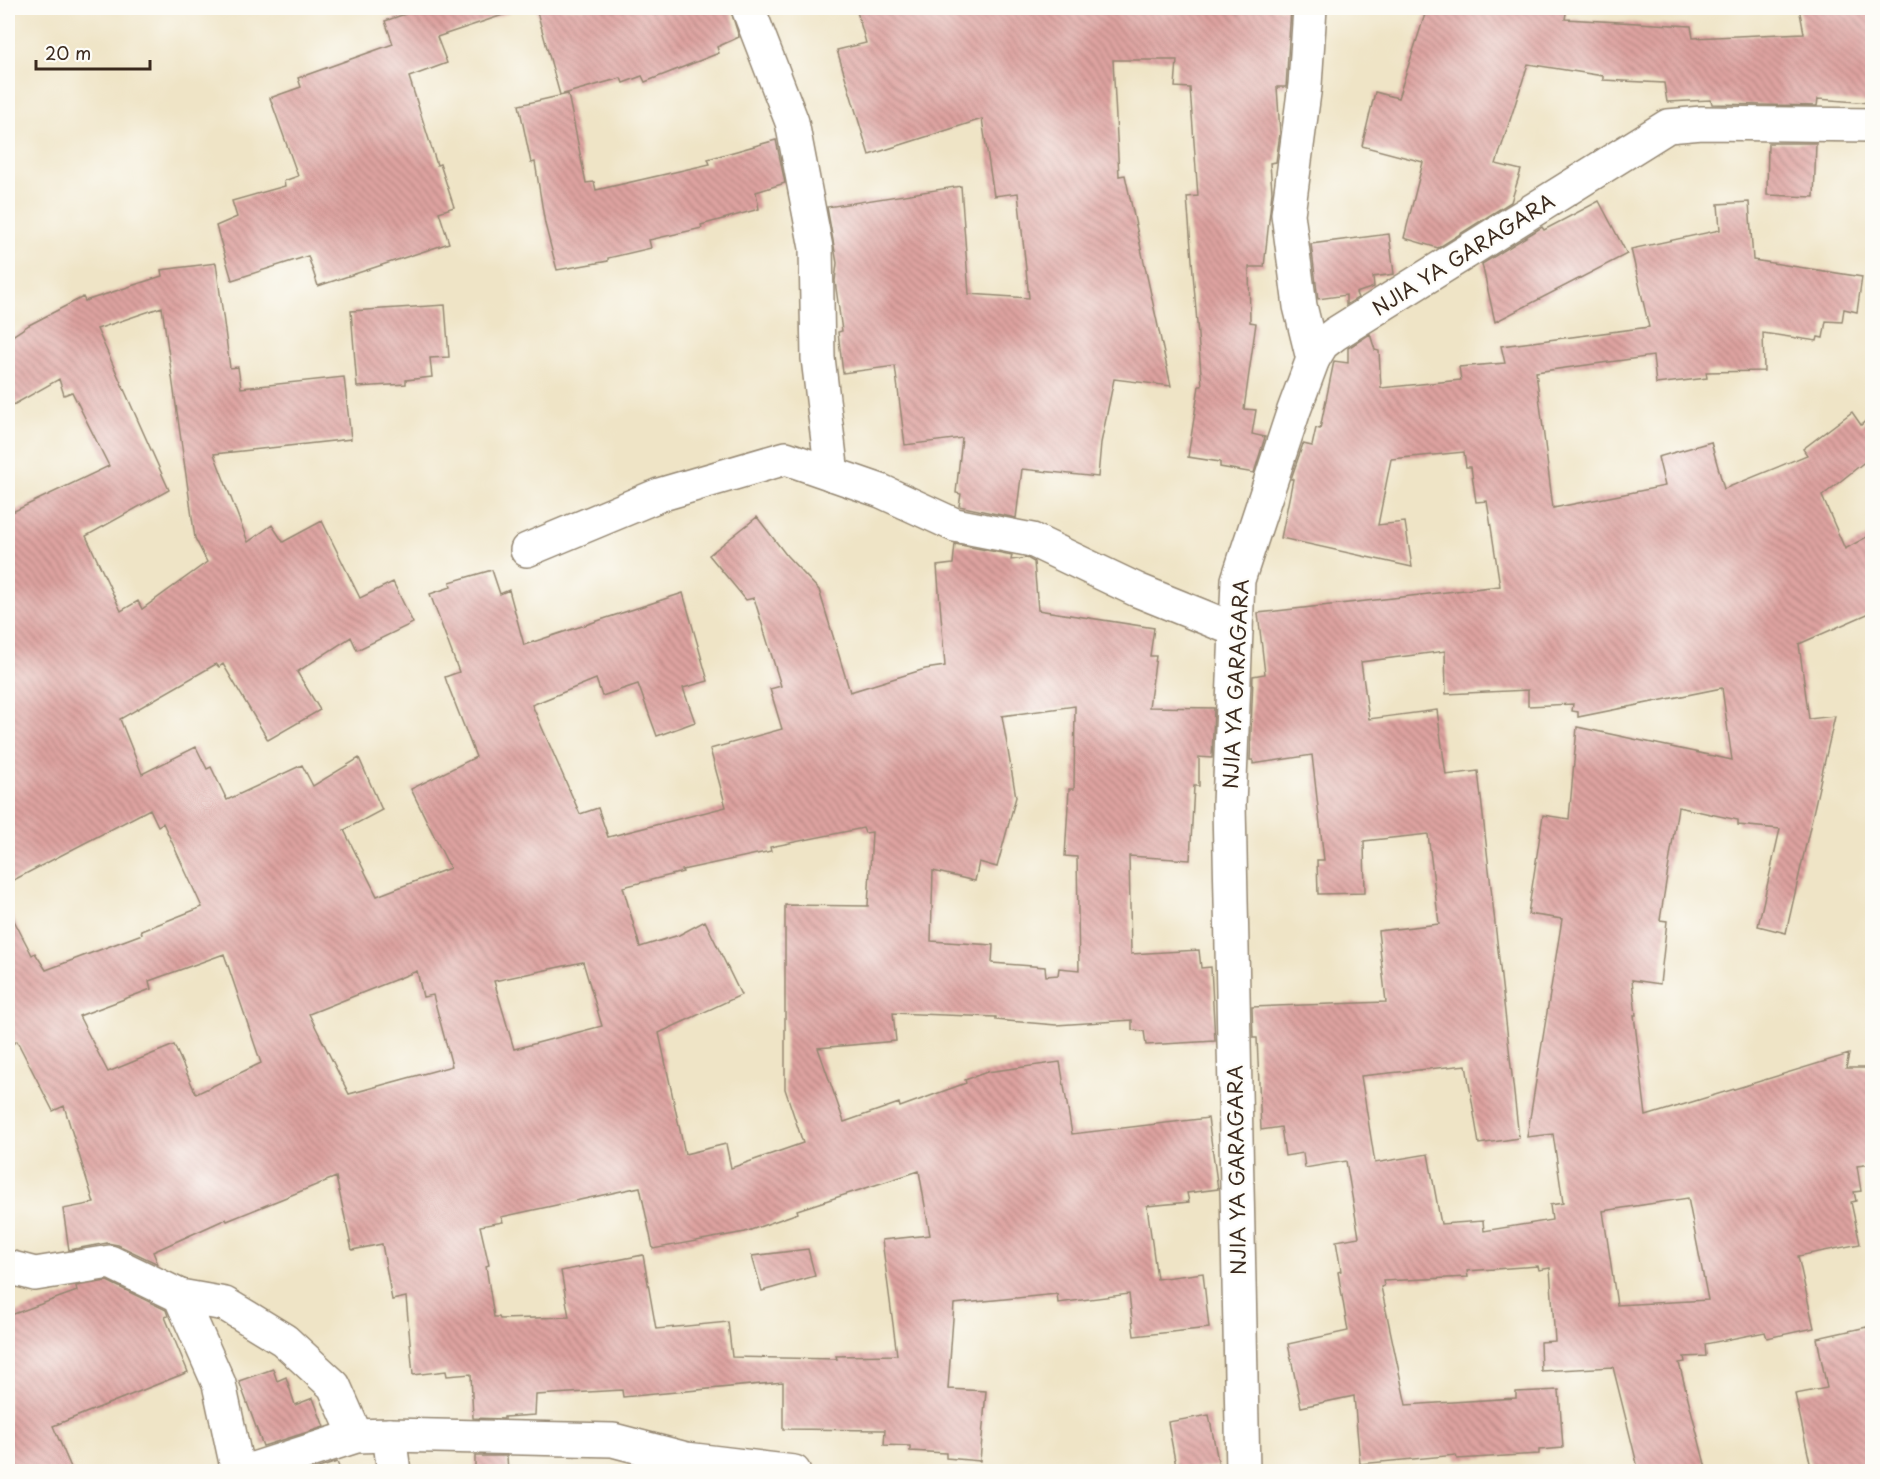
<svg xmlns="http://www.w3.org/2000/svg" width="1880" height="1479" font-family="'Playpen Sans',sans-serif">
	<defs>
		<pattern id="building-back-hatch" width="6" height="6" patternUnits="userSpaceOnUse" patternTransform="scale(1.5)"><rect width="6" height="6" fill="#dea3a0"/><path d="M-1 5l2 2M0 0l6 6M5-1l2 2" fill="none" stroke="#b58582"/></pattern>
	</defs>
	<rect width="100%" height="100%" fill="#fdfcf7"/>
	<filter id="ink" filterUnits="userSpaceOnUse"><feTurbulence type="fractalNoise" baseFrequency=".0167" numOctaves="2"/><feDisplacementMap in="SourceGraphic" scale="12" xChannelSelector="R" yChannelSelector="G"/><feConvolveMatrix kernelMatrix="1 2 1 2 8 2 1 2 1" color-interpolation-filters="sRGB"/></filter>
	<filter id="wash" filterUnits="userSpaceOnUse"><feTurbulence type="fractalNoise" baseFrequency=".008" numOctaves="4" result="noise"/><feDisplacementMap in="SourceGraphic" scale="24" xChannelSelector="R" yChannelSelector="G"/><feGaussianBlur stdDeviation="1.35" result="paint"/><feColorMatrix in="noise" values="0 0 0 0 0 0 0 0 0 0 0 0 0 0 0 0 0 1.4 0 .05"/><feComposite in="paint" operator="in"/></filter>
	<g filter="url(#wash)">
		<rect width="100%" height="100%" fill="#efe4c6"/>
		<g id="blocks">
			<g fill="url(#building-back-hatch)" fill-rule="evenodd">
				<polygon points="422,8 508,8 509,13 437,37 447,63 409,77 437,165 440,164 454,207 439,212 449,243 318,286 308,256 232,280 216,226 237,217 232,201 285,186 284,181 298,176 270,98 301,87 298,78 393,44 385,21"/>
				<polygon points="536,8 730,8 739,37 717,47 719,53 645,82 642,76 623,83 621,78 560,95"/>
				<polygon points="856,8 1011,8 1012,11 1059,8 1291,8 1286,87 1277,87 1280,133 1276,162 1270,163 1272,192 1264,267 1249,267 1250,322 1256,323 1244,409 1256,410 1252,434 1265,437 1254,473 1220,467 1220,462 1188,457 1199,386 1202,386 1187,197 1198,196 1190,88 1175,87 1177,60 1113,60 1119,176 1125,175 1171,386 1114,379 1101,443 1098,477 1022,469 1016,518 959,506 961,494 956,493 962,438 905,445 895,366 843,373 838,332 842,331 835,281 837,263 827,207 961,186 969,294 1029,298 1018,193 994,196 982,119 869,155 837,50 866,43"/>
				<polygon points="1427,8 1567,8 1565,19 1691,26 1693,38 1804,33 1799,8 1872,8 1870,103 1818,99 1817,106 1712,104 1711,100 1667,102 1664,83 1603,80 1603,76 1528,64 1496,164 1521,170 1511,202 1438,248 1404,238 1423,162 1362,146 1375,92 1398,98"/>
				<polygon points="568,94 586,183 594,182 596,190 710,164 708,159 776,140 785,183 756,192 759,209 701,225 702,228 649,240 651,248 608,258 608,261 557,270 545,224 535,162 531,163 519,105"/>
				<polygon points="1768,143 1816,143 1814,197 1767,195"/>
				<polygon points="1599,201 1627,254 1495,322 1482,264 1534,232 1542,227 1544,230"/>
				<path d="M 1749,202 L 1753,260 L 1862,277 L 1857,312 L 1844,309 L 1842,322 L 1826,321 L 1823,338 L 1818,337 L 1817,341 L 1763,333 L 1764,371 L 1706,372 L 1707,378 L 1656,384 L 1653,356 L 1536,372 L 1553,508 L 1665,486 L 1658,457 L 1711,442 L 1724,489 L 1807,455 L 1803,449 L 1852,412 L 1861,425 L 1872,415 L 1872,456 L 1822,496 L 1845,549 L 1872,534 L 1872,612 L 1799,644 L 1809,719 L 1835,716 L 1786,933 L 1758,926 L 1780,829 L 1738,825 L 1738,820 L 1678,807 L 1660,920 L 1667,921 L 1660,984 L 1632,980 L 1636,1015 L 1634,1015 L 1646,1116 L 1849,1054 L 1846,1068 L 1872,1068 L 1872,1164 L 1857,1166 L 1861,1191 L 1854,1192 L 1856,1201 L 1851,1202 L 1860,1244 L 1798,1256 L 1814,1328 L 1767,1338 L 1765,1332 L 1705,1344 L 1706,1356 L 1684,1357 L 1685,1362 L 1679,1363 L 1707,1472 L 1639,1472 L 1613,1367 L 1541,1371 L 1540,1342 L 1555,1341 L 1550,1268 L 1539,1270 L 1538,1266 L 1467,1271 L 1468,1277 L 1383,1281 L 1384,1286 L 1381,1287 L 1406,1405 L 1516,1398 L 1516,1392 L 1559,1390 L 1563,1448 L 1539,1450 L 1539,1454 L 1457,1459 L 1456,1455 L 1360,1464 L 1354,1396 L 1301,1407 L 1288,1344 L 1348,1331 L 1338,1272 L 1341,1271 L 1336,1241 L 1359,1237 L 1346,1161 L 1305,1168 L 1303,1153 L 1285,1156 L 1281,1127 L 1261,1130 L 1257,1038 L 1253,1038 L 1252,1007 L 1386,1002 L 1378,931 L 1439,924 L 1428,834 L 1364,841 L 1365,893 L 1318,894 L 1317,860 L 1324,860 L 1312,755 L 1253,764 L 1253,760 L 1250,760 L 1253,676 L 1265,674 L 1258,613 L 1500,586 L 1487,501 L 1476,502 L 1471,467 L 1466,467 L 1464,452 L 1391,459 L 1378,525 L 1405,522 L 1412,567 L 1281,538 L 1293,479 L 1291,479 L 1303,444 L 1312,446 L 1316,428 L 1320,429 L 1334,361 L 1348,363 L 1348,348 L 1370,334 L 1375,350 L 1379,351 L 1381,388 L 1461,380 L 1459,367 L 1505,363 L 1501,346 L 1649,327 L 1631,249 L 1720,230 L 1718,204 ZM 1445,651 L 1446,694 L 1528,690 L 1528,706 L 1573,704 L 1572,711 L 1578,712 L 1578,717 L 1722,688 L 1732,760 L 1577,727 L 1569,819 L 1543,815 L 1528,914 L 1562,919 L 1527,1137 L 1553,1134 L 1563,1203 L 1550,1205 L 1552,1220 L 1484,1231 L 1483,1221 L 1441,1224 L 1428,1154 L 1375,1163 L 1361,1076 L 1466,1065 L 1479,1144 L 1519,1138 L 1478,771 L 1446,775 L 1437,710 L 1369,719 L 1361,662 ZM 1688,1198 L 1708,1300 L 1617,1305 L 1603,1211 Z"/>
				<polygon points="1389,234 1394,274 1373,277 1374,287 1356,293 1358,298 1346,305 1346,295 1318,299 1311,244"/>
				<path d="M 216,263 L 230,368 L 238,367 L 241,388 L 344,377 L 351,439 L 214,454 L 248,542 L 272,525 L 283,542 L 322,521 L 360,598 L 393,582 L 413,623 L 357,650 L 351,637 L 297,672 L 320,710 L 268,740 L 223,664 L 219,667 L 216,664 L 120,719 L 142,774 L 196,747 L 207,769 L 211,767 L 227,800 L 302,765 L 313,786 L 359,758 L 382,810 L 344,830 L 377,896 L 450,868 L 411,789 L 476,757 L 447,683 L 445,677 L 459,672 L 430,594 L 451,587 L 450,582 L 492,570 L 500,594 L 509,590 L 524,645 L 683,593 L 708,681 L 683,688 L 695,722 L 657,736 L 638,684 L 602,696 L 596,679 L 532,705 L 580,814 L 598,808 L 608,837 L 726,807 L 710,749 L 782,729 L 770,689 L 781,686 L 754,598 L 746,600 L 709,555 L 757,517 L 787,556 L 819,590 L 850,692 L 925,669 L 945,666 L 937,566 L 953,564 L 955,544 L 1012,555 L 1011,560 L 1027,558 L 1034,562 L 1038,610 L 1154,628 L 1150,656 L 1156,656 L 1149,707 L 1214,708 L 1212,758 L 1199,757 L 1199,786 L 1194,786 L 1190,860 L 1129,856 L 1131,954 L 1199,950 L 1201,968 L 1211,967 L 1215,1041 L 1146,1045 L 1144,1031 L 1132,1030 L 1132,1020 L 1056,1025 L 996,1020 L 996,1017 L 893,1013 L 896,1041 L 818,1048 L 844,1122 L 899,1103 L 900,1107 L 966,1083 L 965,1080 L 987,1072 L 1060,1062 L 1072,1134 L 1208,1118 L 1218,1189 L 1187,1193 L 1189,1202 L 1147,1206 L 1157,1279 L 1203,1273 L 1209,1328 L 1134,1336 L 1129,1294 L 1058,1303 L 1057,1294 L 954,1304 L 948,1389 L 986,1391 L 980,1461 L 946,1458 L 946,1453 L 910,1451 L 910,1446 L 884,1445 L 885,1430 L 783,1429 L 783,1382 L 623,1397 L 622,1390 L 536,1395 L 535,1415 L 504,1417 L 504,1419 L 473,1418 L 471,1374 L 447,1376 L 446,1371 L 413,1375 L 406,1297 L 392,1300 L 382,1244 L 352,1250 L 336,1177 L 227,1221 L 226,1219 L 153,1252 L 158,1264 L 118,1245 L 107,1243 L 69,1250 L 63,1209 L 94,1203 L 64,1106 L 53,1111 L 17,1041 L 8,1047 L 8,909 L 32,955 L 35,953 L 46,970 L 142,934 L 141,931 L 202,907 L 163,823 L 158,826 L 150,809 L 8,883 L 8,514 L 109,466 L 72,392 L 64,395 L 59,379 L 8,408 L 8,339 L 29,325 L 83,297 L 85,301 L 162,276 L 161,270 ZM 162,307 L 195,538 L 207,562 L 142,609 L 138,601 L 121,611 L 86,536 L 169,490 L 97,329 ZM 1075,706 L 1074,789 L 1069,789 L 1065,856 L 1077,857 L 1079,970 L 1059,968 L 1058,975 L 1046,976 L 1045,967 L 992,963 L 993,945 L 931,941 L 933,871 L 975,881 L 979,862 L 997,867 L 1016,797 L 1002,716 ZM 863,828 L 865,833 L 872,832 L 868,906 L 785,905 L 785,1089 L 803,1143 L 731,1168 L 726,1144 L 685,1154 L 659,1033 L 741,995 L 705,921 L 679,935 L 640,947 L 623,887 L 683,872 L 682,870 L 771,851 L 770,847 ZM 224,954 L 261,1063 L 196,1094 L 174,1045 L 108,1072 L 79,1016 L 151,989 L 149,981 ZM 583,962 L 602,1026 L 514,1049 L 494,981 ZM 417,971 L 423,997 L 433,995 L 452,1066 L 349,1094 L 309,1014 ZM 919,1171 L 930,1235 L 882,1240 L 897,1355 L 836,1356 L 837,1359 L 732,1357 L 728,1322 L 656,1329 L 643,1255 L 561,1271 L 569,1317 L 500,1319 L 499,1317 L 494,1317 L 486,1266 L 489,1265 L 480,1226 L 503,1222 L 501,1217 L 640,1187 L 653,1249 L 745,1232 L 798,1213 L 797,1210 Z"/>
				<polygon points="445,305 449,357 430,358 432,377 406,380 406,384 357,387 351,311"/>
				<polygon points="808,1249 815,1276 762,1291 752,1256"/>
				<polygon points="107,1281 166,1310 168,1316 165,1317 188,1372 53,1426 73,1472 8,1472 8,1316 77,1291 76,1286"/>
				<polygon points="1867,1327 1868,1332 1872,1331 1872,1472 1812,1472 1795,1394 1827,1388 1817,1338"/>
				<polygon points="273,1369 277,1381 286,1377 295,1405 313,1398 324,1427 263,1446 239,1381"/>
				<polygon points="1209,1415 1219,1466 1177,1472 1168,1422"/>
				<polygon points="475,1456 507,1456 508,1472 475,1472"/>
				<polygon points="337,1462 341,1472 307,1472"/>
			</g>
		</g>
	</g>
	<g filter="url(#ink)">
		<use href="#blocks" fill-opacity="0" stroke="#958772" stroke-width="1.5"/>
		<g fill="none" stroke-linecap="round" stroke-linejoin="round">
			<defs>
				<g id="minor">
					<polyline points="748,8 792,122 816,248 818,358 832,474"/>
					<polyline points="1310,8 1305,85 1288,214 1300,306 1313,359"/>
					<polyline points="527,550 659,495 786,458 881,491 955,525 1032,540 1137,590 1236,630"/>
					<polyline points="8,1267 35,1274 110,1262 180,1296 219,1384 238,1472"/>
					<polyline points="180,1296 225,1304 284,1340 334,1386 356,1436"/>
					<polyline points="389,1435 394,1472"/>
					<polyline points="244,1472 356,1436 389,1435 613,1440 686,1459 794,1472"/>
					<polyline points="1243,1472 1229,805 1238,580 1294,410 1313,359 1322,344 1335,334 1668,126 1702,123 1872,125"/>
				</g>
			</defs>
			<use href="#minor" stroke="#958772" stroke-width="36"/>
			<use href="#minor" stroke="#fff" stroke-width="33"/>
		</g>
	</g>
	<g text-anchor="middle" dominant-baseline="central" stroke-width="4.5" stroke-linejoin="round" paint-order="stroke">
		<g font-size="20" fill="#3b2a1e" stroke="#fdfcf7">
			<text transform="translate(1463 254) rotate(-32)">NJIA YA GARAGARA</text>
			<text transform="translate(1235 684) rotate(-87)">NJIA YA GARAGARA</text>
			<text transform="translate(1236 1170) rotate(-91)">NJIA YA GARAGARA</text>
		</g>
	</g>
	<rect width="1880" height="1479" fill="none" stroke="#fdfcf7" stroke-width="30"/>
	<path d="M36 60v9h114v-9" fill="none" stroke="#3b2a1e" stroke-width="3"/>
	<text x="45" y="60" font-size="18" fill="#3b2a1e" stroke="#fdfcf7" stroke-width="4.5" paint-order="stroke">20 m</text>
</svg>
